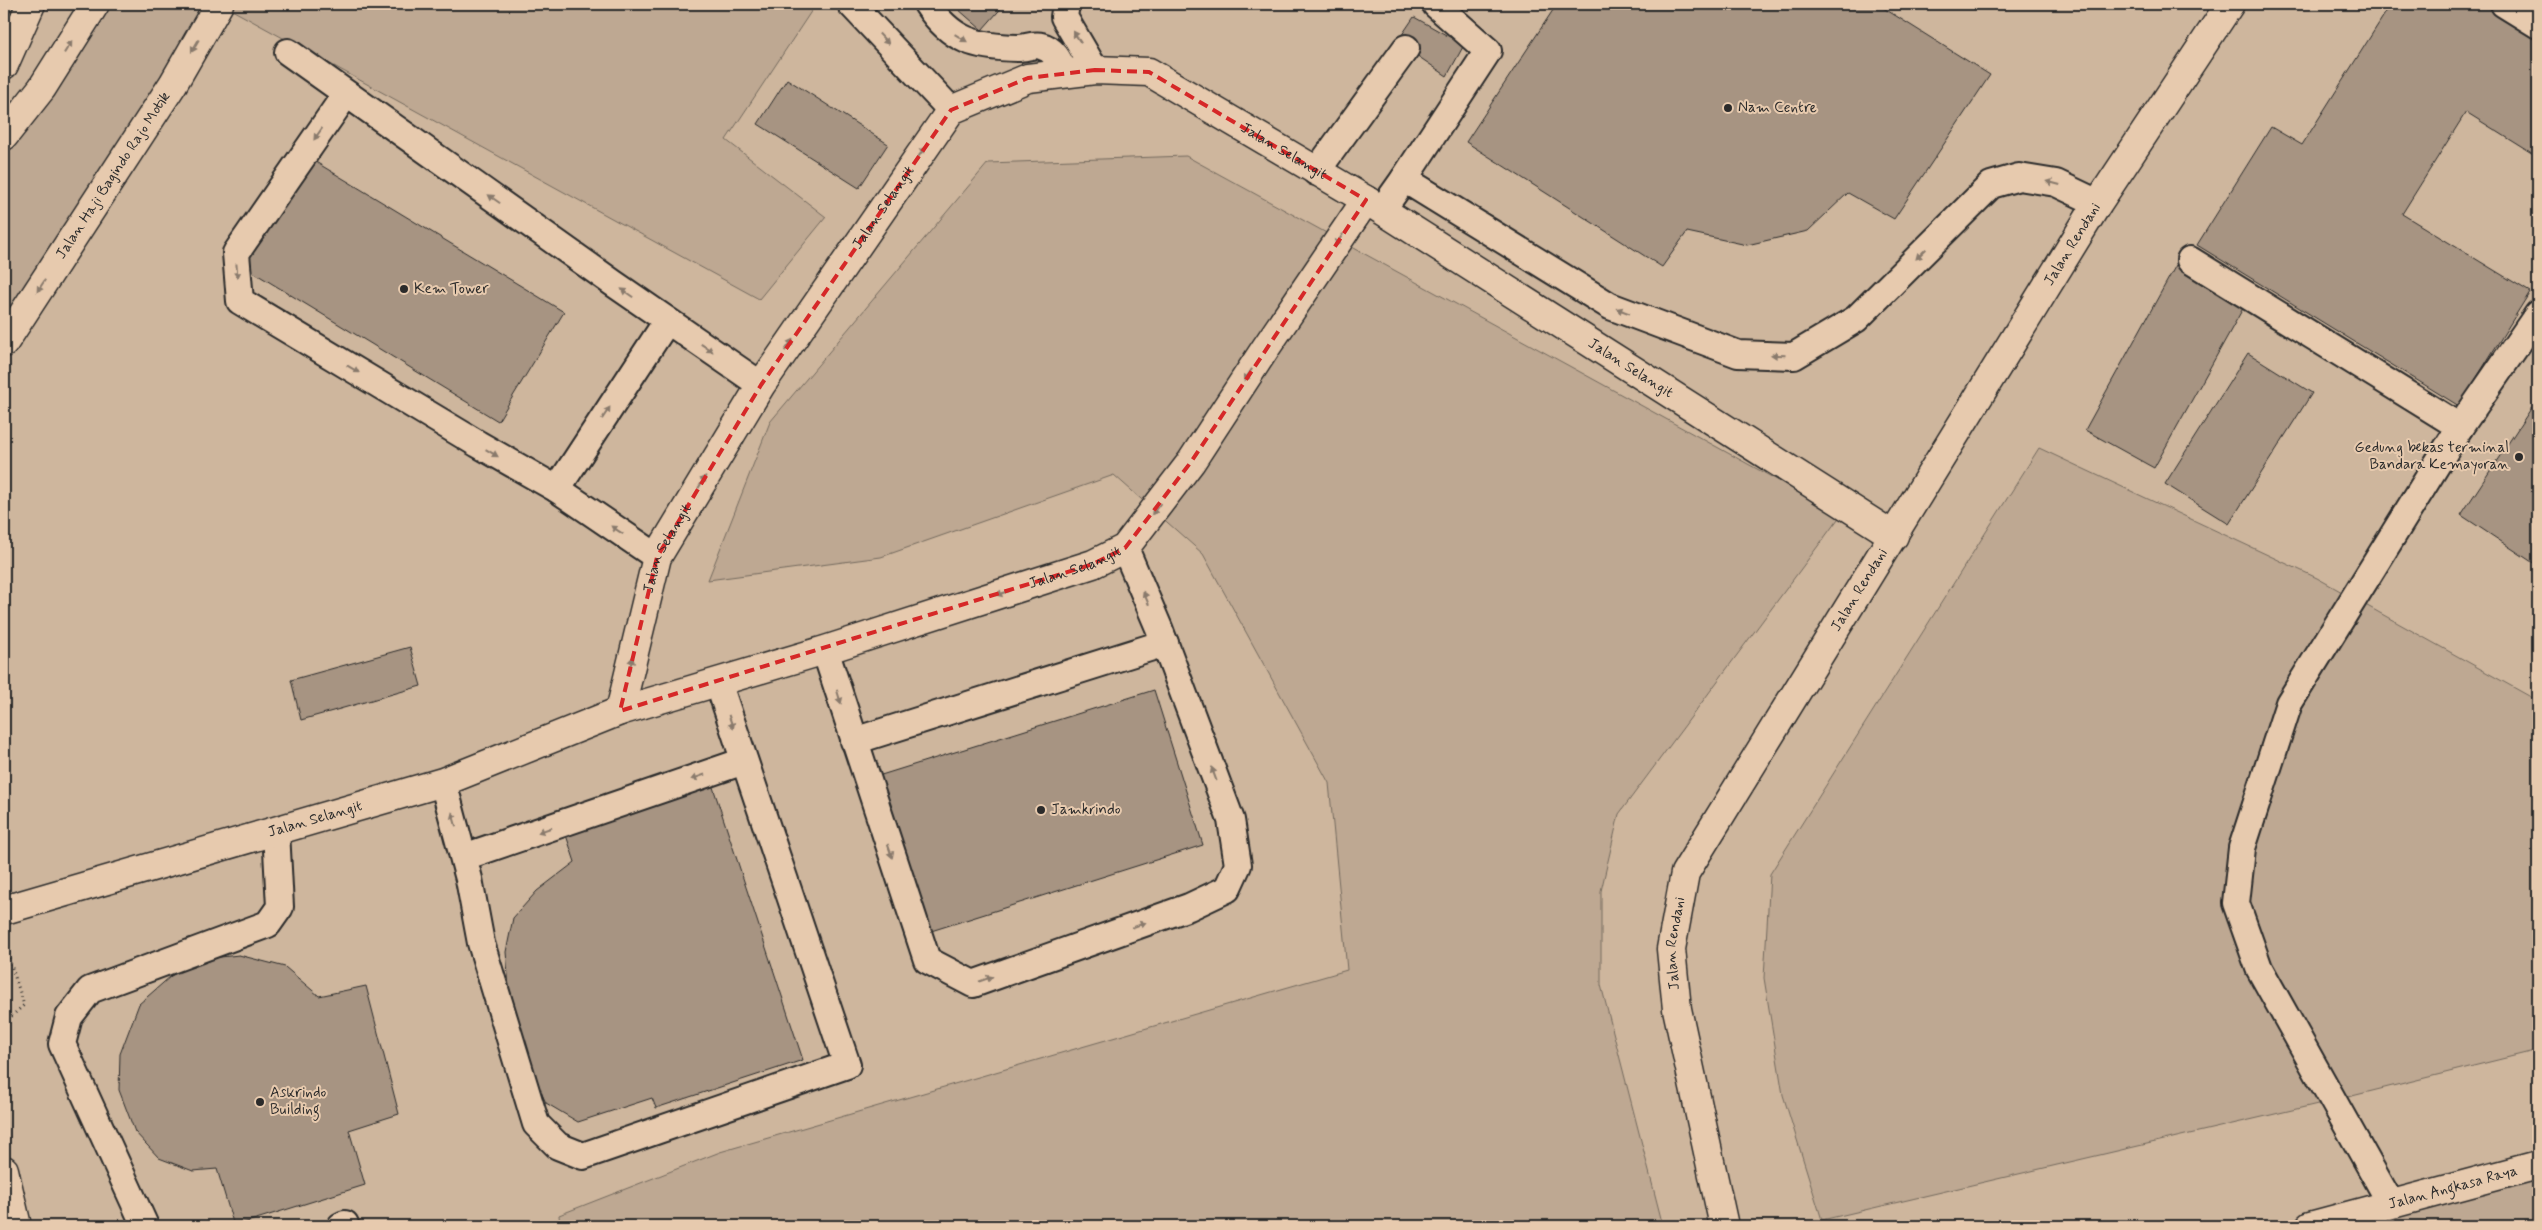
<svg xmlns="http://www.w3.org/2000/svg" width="2542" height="1230" font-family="Mynerve,sans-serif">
	<rect width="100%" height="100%" fill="#dfc4a9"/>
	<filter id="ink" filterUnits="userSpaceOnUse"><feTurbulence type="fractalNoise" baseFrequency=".02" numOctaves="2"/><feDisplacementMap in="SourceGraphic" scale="10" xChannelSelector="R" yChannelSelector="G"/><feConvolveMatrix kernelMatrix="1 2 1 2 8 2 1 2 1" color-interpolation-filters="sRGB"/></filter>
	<g filter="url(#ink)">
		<rect fill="#ceb69d" x="4" y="4" width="2534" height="1222"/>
		<g fill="#bea892" stroke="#746a5e">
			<polygon points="95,4 218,4 4,343 4,127"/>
			<polygon points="221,4 807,4 814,7 726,140 826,217 759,299"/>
			<polygon points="1186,156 1841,515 1619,814 1601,891 1601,985 1663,1226 560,1226 559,1215 720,1152 1347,970 1329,783 1203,554 1114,475 881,557 708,580 770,422 988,163"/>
			<polygon points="2039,448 2317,578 2538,701 2538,1050 2352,1096 1822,1220 1783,1095 1764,978 1770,874"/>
			<polygon points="2538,1165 2538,1226 2311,1226"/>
		</g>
		<g fill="#a79482" stroke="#2b2b2b">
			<polygon points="962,4 1005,4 982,30 958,9"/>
			<polygon points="1557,4 1877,4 1990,75 1894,219 1848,193 1808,231 1747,245 1687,232 1662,267 1466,142"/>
			<polygon points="2391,4 2497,4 2538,29 2538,157 2466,112 2402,214 2530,292 2459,406 2197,245 2271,127 2302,145"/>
			<polygon points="1414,17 1464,45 1447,76 1397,42"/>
			<polygon points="787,79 888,144 859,188 758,124"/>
			<polygon points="309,158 564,312 498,421 243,266"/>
			<polygon points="2176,265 2246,303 2154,468 2085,430"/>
			<polygon points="2248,353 2312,393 2229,524 2165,484"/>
			<polygon points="2538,398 2538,566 2461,515"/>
			<polygon points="410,647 421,686 301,720 291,680"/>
			<polygon points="1154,690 1203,845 928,932 878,776"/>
			<polygon points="711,781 803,1060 656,1108 652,1098 578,1122 546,1103 522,1050 510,999 506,952 513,918 537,891 575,862 564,829"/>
			<polygon points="239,955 285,967 319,996 366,986 399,1114 349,1130 365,1185 234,1226 217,1169 193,1171 159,1158 135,1132 119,1090 120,1054 139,1004 171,976 202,959"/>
		</g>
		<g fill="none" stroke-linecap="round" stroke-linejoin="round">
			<defs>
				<g id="lane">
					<polyline points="851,4 951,110"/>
					<path d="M 927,4 C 951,41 976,47 1018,48 C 1025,48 1035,44 1041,46 C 1055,49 1060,63 1065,74"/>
					<polyline points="1066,4 1064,17 1095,70"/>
					<polyline points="2504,4 2538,25"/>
					<polyline points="288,52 613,283 761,385"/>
					<polyline points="346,94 236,253 240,301 478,444 557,489"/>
					<polyline points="1316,172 1406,48"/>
					<polyline points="1404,179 1488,51 1436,5"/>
					<polyline points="1382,210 1404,179 1610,306 1738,354 1794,356 1856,319 1991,185 2019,177 2056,183 2098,203"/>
					<polyline points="2190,260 2460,427"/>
					<polyline points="657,557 557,489 667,321"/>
					<polyline points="825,650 927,960 973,984 1189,907 1227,889 1238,865 1231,820 1159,628 1125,548"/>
					<polyline points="854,741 1165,643"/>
					<polyline points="443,782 469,879 481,943 536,1124 558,1146 583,1156 847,1065 718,682"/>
					<polyline points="464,857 744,761"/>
					<polyline points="2391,1204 2259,968 2236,903 2242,848 2289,703 2460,427 2538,314"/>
					<polyline points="145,1226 62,1044 69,1017 90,990 268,924 280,907 276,831"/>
					<polyline points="341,1226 345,1224"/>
				</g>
				<g id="street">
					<path id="s1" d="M 620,711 L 657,557 L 761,385 L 951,110 L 1028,78 L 1095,70 L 1149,72 L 1366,200 L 1894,536"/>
					<path id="s2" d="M 4,910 L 443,782 L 620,711 L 825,650 L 1093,564 L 1125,548 L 1191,462 L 1265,349 L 1366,200"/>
					<path id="s3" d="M 1724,1226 L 1677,1009 L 1671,949 L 1685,873 L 2098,203 L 2230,4"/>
				</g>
				<g id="secondary">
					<polyline points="4,65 31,4"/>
					<polyline points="4,136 42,88 95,4"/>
					<path id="s4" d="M 4,343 L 173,84 L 219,4"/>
					<polyline points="4,1170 17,1226"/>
					<path id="s5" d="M 2310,1226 L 2538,1165"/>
				</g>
			</defs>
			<use href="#lane" stroke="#2b2b2b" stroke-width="30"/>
			<use href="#street" stroke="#2b2b2b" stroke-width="31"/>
			<use href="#secondary" stroke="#2b2b2b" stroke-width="31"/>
			<polyline stroke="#2b2b2b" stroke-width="3" stroke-dasharray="1 4" stroke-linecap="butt" points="4,1023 24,1005 5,946"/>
			<use href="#lane" stroke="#e7caae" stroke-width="26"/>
			<use href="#street" stroke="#e7caae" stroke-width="28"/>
			<use href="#secondary" stroke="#e7caae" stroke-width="28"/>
		</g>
		<defs><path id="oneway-solid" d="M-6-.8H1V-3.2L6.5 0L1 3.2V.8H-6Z" transform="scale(1.25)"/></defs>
		<g fill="#897a6c">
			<use href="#oneway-solid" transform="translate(1077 37) rotate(-123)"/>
			<use href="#oneway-solid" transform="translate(961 38) rotate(31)"/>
			<use href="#oneway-solid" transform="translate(884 39) rotate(47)"/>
			<use href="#oneway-solid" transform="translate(195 46) rotate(120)"/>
			<use href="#oneway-solid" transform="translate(68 47) rotate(-58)"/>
			<use href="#oneway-solid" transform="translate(318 134) rotate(125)"/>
			<use href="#oneway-solid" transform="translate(921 153) rotate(-55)"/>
			<use href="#oneway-solid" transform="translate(2053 183) rotate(-165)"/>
			<use href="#oneway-solid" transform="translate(494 199) rotate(-145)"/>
			<use href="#oneway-solid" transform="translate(1339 240) rotate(124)"/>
			<use href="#oneway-solid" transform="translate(1921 254) rotate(135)"/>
			<use href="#oneway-solid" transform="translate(237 271) rotate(85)"/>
			<use href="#oneway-solid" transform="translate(41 286) rotate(123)"/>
			<use href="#oneway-solid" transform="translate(627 293) rotate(-145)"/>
			<use href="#oneway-solid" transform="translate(1623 311) rotate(-159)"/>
			<use href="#oneway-solid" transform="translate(789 345) rotate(-55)"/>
			<use href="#oneway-solid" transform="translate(707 348) rotate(34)"/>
			<use href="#oneway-solid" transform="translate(1778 355) rotate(-178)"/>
			<use href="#oneway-solid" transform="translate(353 369) rotate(31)"/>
			<use href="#oneway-solid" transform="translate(1248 375) rotate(123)"/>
			<use href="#oneway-solid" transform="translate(606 413) rotate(-57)"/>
			<use href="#oneway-solid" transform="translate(492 453) rotate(31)"/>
			<use href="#oneway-solid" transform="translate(702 482) rotate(-59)"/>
			<use href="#oneway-solid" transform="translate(1156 509) rotate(127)"/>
			<use href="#oneway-solid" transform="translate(617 530) rotate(-146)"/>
			<use href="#oneway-solid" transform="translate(1003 593) rotate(162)"/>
			<use href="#oneway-solid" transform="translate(1146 598) rotate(-113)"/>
			<use href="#oneway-solid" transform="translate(631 664) rotate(-76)"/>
			<use href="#oneway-solid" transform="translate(839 697) rotate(73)"/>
			<use href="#oneway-solid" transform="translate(731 722) rotate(71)"/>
			<use href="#oneway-solid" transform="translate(1214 774) rotate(-110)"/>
			<use href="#oneway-solid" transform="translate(698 777) rotate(161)"/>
			<use href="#oneway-solid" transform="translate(454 819) rotate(-106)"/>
			<use href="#oneway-solid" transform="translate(545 830) rotate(161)"/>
			<use href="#oneway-solid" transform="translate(890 851) rotate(71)"/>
			<use href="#oneway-solid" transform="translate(1139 925) rotate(-20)"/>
			<use href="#oneway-solid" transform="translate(986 979) rotate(-20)"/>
		</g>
	</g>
	<path fill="none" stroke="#d62828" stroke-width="4" stroke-dasharray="10 6" stroke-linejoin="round" d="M 1095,70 L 1149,72 L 1366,200 L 1191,462 L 1125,548 L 1093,564 L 620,711 L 657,557 L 761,385 L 951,110 L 1028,78 Z"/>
	<g fill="#2b2b2b" stroke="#e7caae" stroke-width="2">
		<circle cx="1728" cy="108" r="5"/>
		<circle cx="404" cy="289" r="5"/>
		<circle cx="2519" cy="457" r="5"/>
		<circle cx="1041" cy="810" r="5"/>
		<circle cx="260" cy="1102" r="5"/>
	</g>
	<g text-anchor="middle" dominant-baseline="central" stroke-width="4" stroke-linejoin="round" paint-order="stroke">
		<g font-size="15" fill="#2b2b2b" stroke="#e7caae" text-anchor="start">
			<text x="1738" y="108">Nam Centre</text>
			<text x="414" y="289">Kem Tower</text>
			<text x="2509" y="448" text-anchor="end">Gedung bekas terminal<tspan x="2509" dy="17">Bandara Kemayoran</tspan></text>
			<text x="1051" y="810">Jamkrindo</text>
			<text x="270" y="1093">Askrindo<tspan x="270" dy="17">Building</tspan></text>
		</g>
		<g font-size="15" fill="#2b2b2b" stroke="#e7caae">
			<text stroke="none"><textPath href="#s1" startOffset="1055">Jalan Selangit</textPath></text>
			<text stroke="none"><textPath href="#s4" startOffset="200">Jalan Haji Bagindo Rajo Motik</textPath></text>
			<text stroke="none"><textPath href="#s1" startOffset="575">Jalan Selangit</textPath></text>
			<text stroke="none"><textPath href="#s3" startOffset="1098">Jalan Rendani</textPath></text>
			<text stroke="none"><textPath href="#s1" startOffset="1464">Jalan Selangit</textPath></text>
			<text stroke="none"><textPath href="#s1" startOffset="170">Jalan Selangit</textPath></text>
			<text stroke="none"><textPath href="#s2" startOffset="1125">Jalan Selangit</textPath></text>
			<text stroke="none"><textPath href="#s3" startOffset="692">Jalan Rendani</textPath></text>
			<text stroke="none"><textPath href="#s2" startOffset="324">Jalan Selangit</textPath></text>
			<text stroke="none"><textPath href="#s3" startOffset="288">Jalan Rendani</textPath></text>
			<text stroke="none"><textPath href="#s5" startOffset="148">Jalan Angkasa Raya</textPath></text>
		</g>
	</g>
	<rect width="2542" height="1230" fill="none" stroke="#e7caae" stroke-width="20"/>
	<rect x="10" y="10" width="2522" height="1210" fill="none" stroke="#2b2b2b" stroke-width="2" filter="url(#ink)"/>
</svg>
